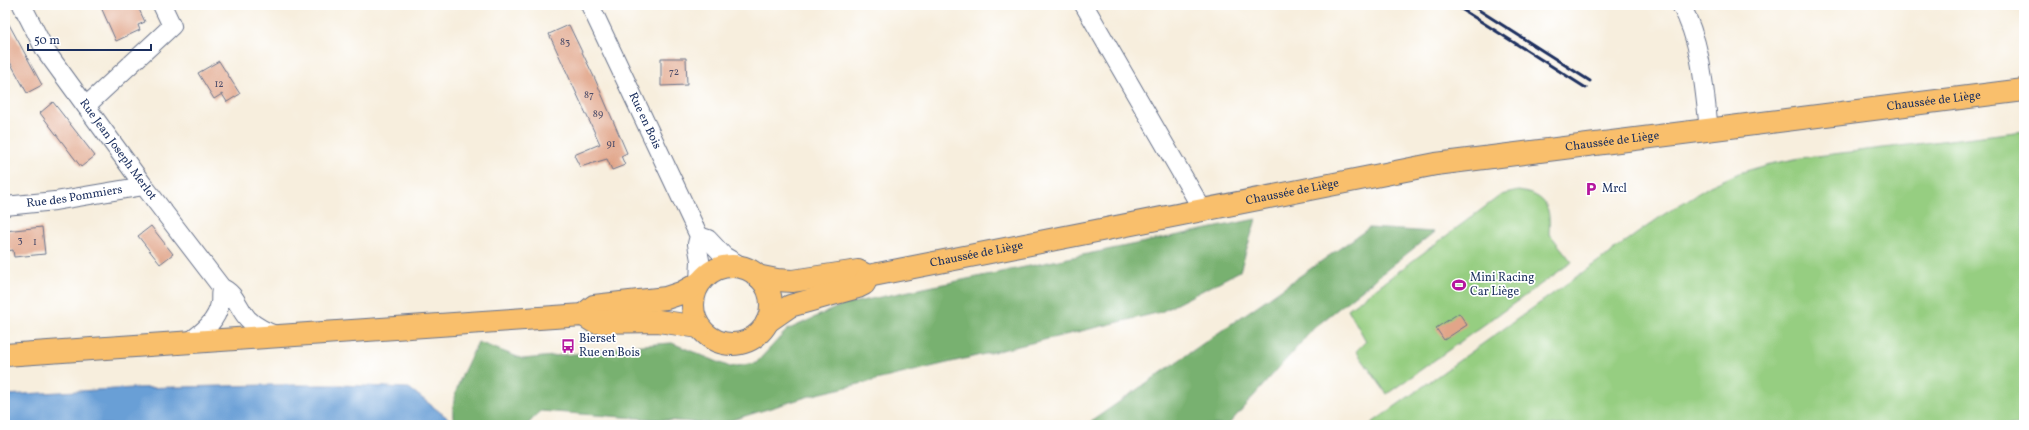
<svg xmlns="http://www.w3.org/2000/svg" width="2029" height="430" font-family="Vollkorn,serif">
	<rect width="100%" height="100%" fill="#fff"/>
	<filter id="ink" filterUnits="userSpaceOnUse"><feTurbulence type="fractalNoise" baseFrequency=".025" numOctaves="2"/><feDisplacementMap in="SourceGraphic" scale="8" xChannelSelector="R" yChannelSelector="G"/><feConvolveMatrix kernelMatrix="1 2 1 2 8 2 1 2 1" color-interpolation-filters="sRGB"/></filter>
	<filter id="wash" filterUnits="userSpaceOnUse"><feTurbulence type="fractalNoise" baseFrequency=".012" numOctaves="4" result="noise"/><feDisplacementMap in="SourceGraphic" scale="16" xChannelSelector="R" yChannelSelector="G"/><feGaussianBlur stdDeviation="0.9" result="paint"/><feColorMatrix in="noise" values="0 0 0 0 0 0 0 0 0 0 0 0 0 0 0 0 0 1.4 0 .05"/><feComposite in="paint" operator="in"/></filter>
	<g filter="url(#wash)">
		<rect width="100%" height="100%" fill="#f7eedd"/>
		<g fill="#96ce81" stroke="#587e70">
			<polygon points="2024,131 2024,425 1369,425 1663,215 1710,186 1739,173 1770,164 1800,158"/>
			<path d="M 1518,191 C 1546,195 1551,206 1549,233 L 1572,262 L 1387,394 L 1356,351 L 1366,341 L 1348,309 L 1501,195 Z"/>
		</g>
		<g fill="#78b16f" stroke="#4a7066">
			<path d="M 1256,219 L 1240,271 L 1161,312 L 813,395 L 719,424 L 540,411 L 527,425 L 454,425 C 448,395 466,368 478,342 L 523,359 L 594,352 L 628,346 L 672,343 L 730,367 L 756,363 L 787,330 L 842,305 Z"/>
			<polygon points="1369,228 1434,232 1314,328 1228,425 1086,425"/>
		</g>
		<polygon fill="#699fd6" stroke="#42679a" points="266,385 342,385 409,388 449,419 450,425 5,425 5,395 133,388"/>
		<g id="blocks">
			<g fill="#e1a589">
				<polygon points="100,5 137,5 145,22 138,25 140,30 116,41"/>
				<polygon points="5,17 42,85 27,93 5,53"/>
				<polygon points="569,25 595,79 627,153 621,156 625,165 612,170 607,159 580,167 574,155 600,144 549,34"/>
				<polygon points="661,58 686,58 687,85 661,86"/>
				<polygon points="219,61 240,94 227,102 222,94 214,99 198,73"/>
				<polygon points="53,102 95,156 81,167 40,113"/>
				<polygon points="151,226 173,254 160,264 138,236"/>
				<polygon points="42,227 45,254 14,257 13,250 5,251 5,231"/>
				<polygon points="1459,313 1467,325 1444,340 1436,328"/>
			</g>
		</g>
	</g>
	<g filter="url(#ink)">
		<use href="#blocks" fill-opacity="0" stroke="#68728a" stroke-width="1"/>
		<g fill="none" stroke-linecap="round" stroke-linejoin="round">
			<defs>
				<g id="minor">
					<path id="s1" d="M 22,5 L 45,50 L 144,186 L 222,288 C 235,292 239,310 248,319 C 256,327 267,332 278,336"/>
					<path id="s2" d="M 590,5 L 699,236 L 697,244 L 700,260 L 699,283"/>
					<polyline points="1084,5 1202,209"/>
					<path d="M 1681,5 C 1702,44 1704,87 1709,130"/>
					<polyline points="86,106 172,26 162,5"/>
					<path id="s3" d="M 5,206 L 55,201 L 144,186"/>
					<polyline points="699,236 708,239 724,256 743,267"/>
					<path d="M 189,342 C 203,332 217,321 220,303 C 221,298 219,292 222,288"/>
				</g>
				<g id="major">
					<circle cx="732" cy="305" r="39"/>
					<path id="s4" d="M 757,276 L 777,280 L 792,281 L 858,271 L 868,276 L 1436,164 L 2024,90"/>
					<polyline points="583,315 594,306 666,298 681,293 699,283"/>
					<polyline points="767,322 790,306 858,287 864,284 868,276"/>
					<polyline points="5,355 583,315 594,322 658,321 699,327"/>
				</g>
			</defs>
			<use href="#minor" stroke="#68728a" stroke-width="20"/>
			<use href="#major" stroke="#68728a" stroke-width="24"/>
			<use href="#minor" stroke="#fff" stroke-width="18"/>
			<use href="#major" stroke="#f9bf6c" stroke-width="22"/>
			<g stroke="#1b2f5e" stroke-width="3">
				<polyline points="1455,5 1586,88"/>
				<polyline points="1471,5 1590,81"/>
			</g>
		</g>
	</g>
	<defs>
		<symbol id="parking-bare" viewBox="-9 -9 18 18"><path d="M-3.5-5.5H1a3.5 3.5 0 0 1 0 7H-1V5.5H-3.5ZM-1-3.4V-.6H.8a1.4 1.4 0 0 0 0-2.8Z" fill="#b5179e" stroke="#fff" stroke-width="2.5" paint-order="stroke"/></symbol>
		<symbol id="stadium-bare" viewBox="-9 -9 18 18"><path d="M0-5a6.5 5 0 1 0 0 10a6.5 5 0 1 0 0-10ZM-3.5-1.8h7v3.6h-7Z" fill="#b5179e" stroke="#fff" stroke-width="2.5" paint-order="stroke"/></symbol>
		<symbol id="bus-bare" viewBox="-9 -9 18 18"><path d="M-5-6H5V4H4V6H2V4H-2V6H-4V4H-5ZM-3.5-4V0h7V-4ZM-3.5 1.2v1.5H-2V1.2ZM2 1.2v1.5H3.5V1.2Z" fill="#b5179e" stroke="#fff" stroke-width="2.5" paint-order="stroke"/></symbol>
	</defs>
	<g fill-rule="evenodd">
		<use href="#parking-bare" x="1581" y="179" width="20" height="20"/>
		<use href="#stadium-bare" x="1449" y="275" width="20" height="20"/>
		<use href="#bus-bare" x="558" y="336" width="20" height="20"/>
	</g>
	<g text-anchor="middle" dominant-baseline="central" stroke-width="3.5" stroke-linejoin="round" paint-order="stroke">
		<g font-size="10" fill="#4c4c69">
			<text x="565" y="42">83</text>
			<text x="674" y="72">72</text>
			<text x="219" y="84">12</text>
			<text x="589" y="95">87</text>
			<text x="598" y="114">89</text>
			<text x="611" y="144">91</text>
			<text x="20" y="240">3</text>
			<text x="35" y="242">1</text>
		</g>
		<g font-size="12" fill="#1b2f5e" stroke="#fff">
			<text stroke="none"><textPath href="#s4" startOffset="1194">Chaussée de Liège</textPath></text>
			<text stroke="none"><textPath href="#s2" startOffset="128">Rue en Bois</textPath></text>
			<text stroke="none"><textPath href="#s4" startOffset="870">Chaussée de Liège</textPath></text>
			<text stroke="none"><textPath href="#s1" startOffset="174">Rue Jean Joseph Merlot</textPath></text>
			<text stroke="none"><textPath href="#s4" startOffset="546">Chaussée de Liège</textPath></text>
			<text stroke="none"><textPath href="#s3" startOffset="70">Rue des Pommiers</textPath></text>
			<text stroke="none"><textPath href="#s4" startOffset="224">Chaussée de Liège</textPath></text>
		</g>
		<g font-size="12" fill="#1b2f5e" stroke="#fff" text-anchor="start">
			<text x="1602" y="189">Mrcl</text>
			<text x="1470" y="278">Mini Racing<tspan x="1470" dy="14">Car Liège</tspan></text>
			<text x="579" y="339">Bierset<tspan x="579" dy="14">Rue en Bois</tspan></text>
		</g>
	</g>
	<rect width="2029" height="430" fill="none" stroke="#fff" stroke-width="20"/>
	<path d="M28 44v6h123v-6" fill="none" stroke="#1b2f5e" stroke-width="2"/>
	<text x="34" y="44" font-size="12" fill="#1b2f5e" stroke="#ffffff" stroke-width="3" paint-order="stroke">50 m</text>
</svg>
